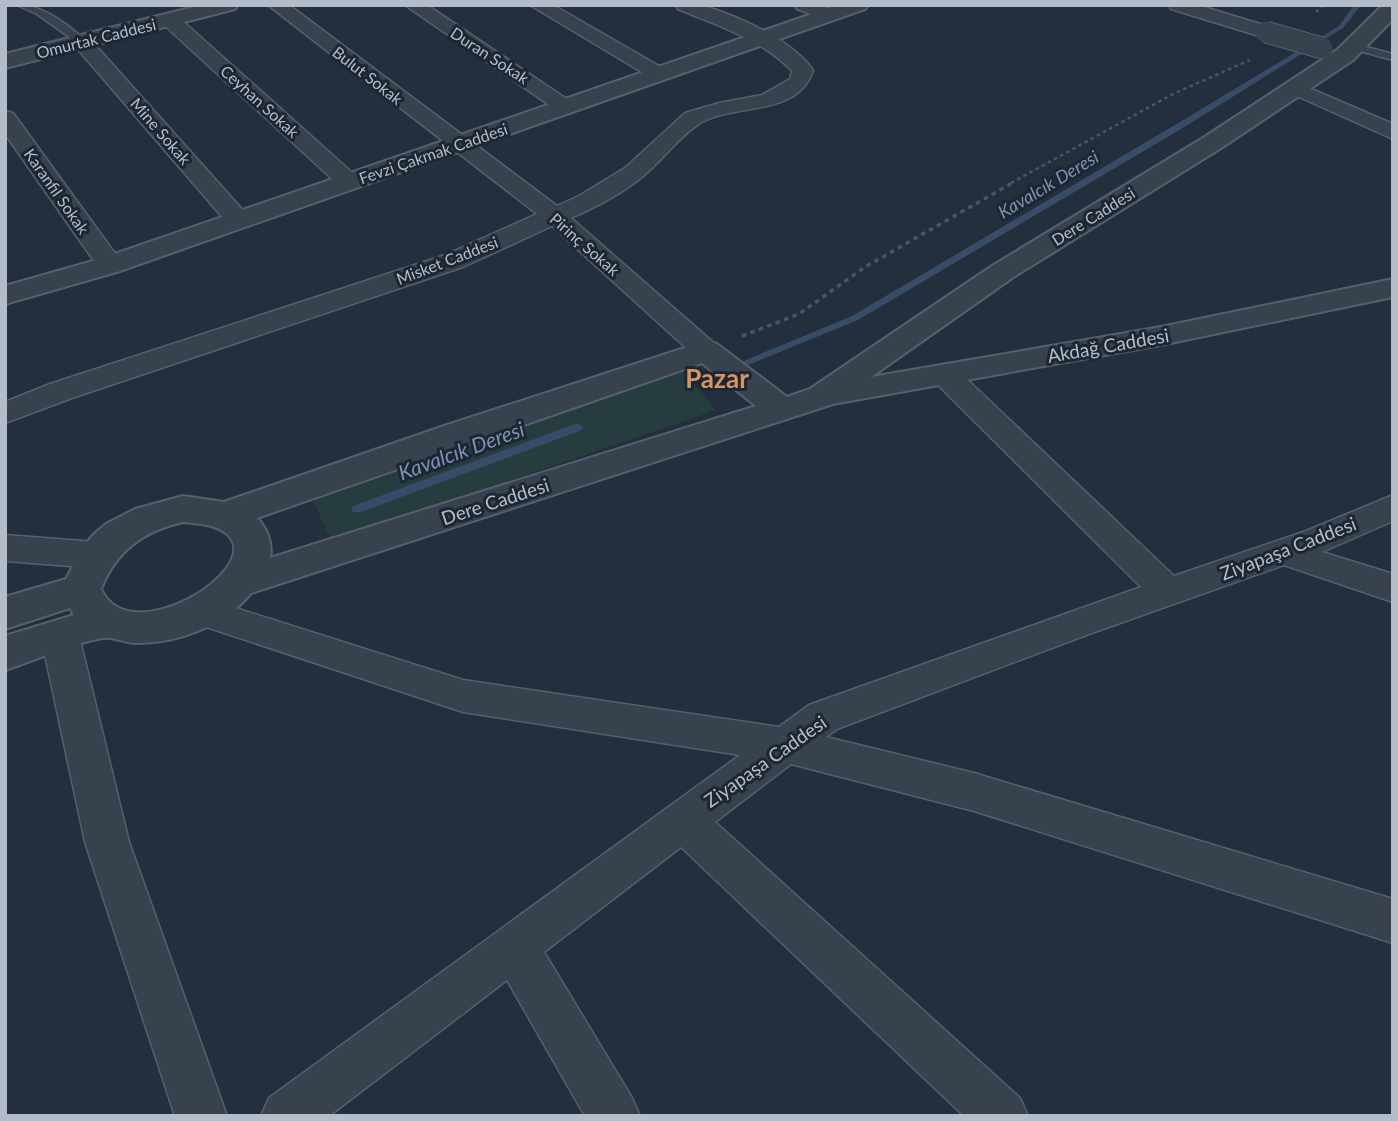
<svg xmlns="http://www.w3.org/2000/svg" width="1398" height="1121" font-family="Lato,sans-serif">
	<rect width="100%" height="100%" fill="#242f3e"/>
	<polygon fill="#263c3f" points="684,372 716,410 331,542 311,495"/>
	<g fill="none" stroke-linecap="round" stroke-linejoin="round">
		<g fill="#394c67" fill-rule="evenodd">
			<polygon points="1354,5 1361,5 1343,28 1186,126 858,320 743,367 739,368 734,365 852,316 1180,122 1339,26"/>
			<polygon points="578,423 583,427 582,430 361,512 353,512 351,509 353,506"/>
		</g>
		<defs>
			<g id="service">
				<path d="M 17,5 C 43,5 68,24 87,42 L 79,44 L 37,14 Z"/>
				<polygon points="1355,44 1393,54 1393,60 1352,49 1352,45"/>
			</g>
			<g id="minor">
				<path d="M 268,5 L 289,5 L 557,206 L 579,196 L 625,168 L 685,113 L 719,103 L 762,95 L 790,79 L 792,71 C 762,39 718,26 678,9 L 676,5 C 685,5 695,4 704,6 C 738,16 792,40 813,70 C 798,117 737,103 702,122 C 681,134 661,162 642,177 C 621,194 596,207 571,218 L 716,345 L 720,351 L 716,357 L 706,360 L 696,357 L 552,226 L 463,267 L 72,398 L 5,423 L 5,402 L 50,384 L 445,255 L 537,214 Z"/>
				<polygon points="405,5 427,5 577,106 574,111 558,111"/>
				<polygon points="530,5 553,5 664,69 667,73 664,77 650,77"/>
				<path d="M 795,5 C 811,5 827,3 838,15 L 829,21 L 797,9 Z"/>
				<polygon points="1169,5 1198,5 1273,28 1276,32 1266,38 1259,36 1171,9"/>
				<polygon points="170,14 177,16 357,177 361,182 357,187 341,187 163,24 161,20"/>
				<polygon points="82,36 89,38 248,216 251,221 248,226 239,228 230,226 75,46 72,42 75,38"/>
				<polygon points="1295,82 1393,124 1393,139 1288,92 1285,88 1288,84"/>
				<polygon points="5,111 13,113 119,259 123,265 119,271 110,273 101,271 5,134"/>
				<polygon points="944,365 954,367 1174,576 1306,531 1393,495 1393,521 1322,552 1393,574 1393,602 1284,565 1089,634 837,729 826,737 974,773 1393,899 1393,943 974,811 791,764 715,822 1020,1098 1028,1116 964,1116 681,847 544,952 632,1098 640,1116 585,1116 507,980 329,1116 261,1116 269,1098 740,755 463,712 191,622 186,612 191,602 204,598 463,680 779,727 809,705 1141,587 934,381 929,374 934,367"/>
				<polygon points="5,535 96,542 108,546 113,555 108,564 96,568 5,561"/>
				<polygon points="60,621 73,626 79,636 129,842 227,1116 175,1116 85,842 41,636 47,626"/>
			</g>
			<g id="tertiary">
				<polygon points="202,5 238,5 235,9 5,68 5,54"/>
				<polygon points="838,5 868,5 865,9 120,271 5,304 5,286 100,259"/>
				<path d="M 1383,5 L 1393,5 L 1393,19 L 1353,60 L 1221,148 L 1012,278 L 871,377 L 1161,327 L 1393,279 L 1393,297 L 1161,345 L 833,404 L 251,593 C 225,626 176,644 135,643 C 125,643 113,636 103,638 C 72,643 36,660 5,670 L 5,636 L 74,615 L 70,608 L 5,629 L 5,597 L 66,579 L 84,546 L 94,534 L 106,524 L 135,509 L 183,496 L 224,502 L 444,426 L 706,341 L 717,344 L 787,397 L 810,389 L 992,266 L 1203,138 L 1337,50 ZM 702,363 L 756,406 L 270,558 C 273,544 267,528 257,518 ZM 183,522 C 198,524 218,524 229,536 C 262,571 129,652 101,589 C 116,551 143,531 183,522 Z"/>
			</g>
		</defs>
		<use href="#service" stroke="#565f6c" stroke-width="3"/>
		<use href="#minor" stroke="#565f6c" stroke-width="3"/>
		<use href="#tertiary" stroke="#565f6c" stroke-width="4"/>
		<g stroke="#44595c" stroke-width="2.5" stroke-dasharray="3.5 3.5" stroke-linecap="butt">
			<polyline points="1316,12 1324,5"/>
			<polyline points="1011,183 1173,94 1250,60"/>
		</g>
		<polyline stroke="#44595c" stroke-width="3.5" stroke-dasharray="4.5 4.5" stroke-linecap="butt" points="742,336 799,314 865,267 1014,182"/>
		<use href="#service" fill="#38414e" fill-rule="evenodd"/>
		<use href="#minor" fill="#38414e" fill-rule="evenodd"/>
		<use href="#tertiary" fill="#38414e" fill-rule="evenodd"/>
		<defs>
			<polyline id="minor-bridge" points="1266,32 1322,48"/>
		</defs>
		<use href="#minor-bridge" stroke="#565f6c" stroke-width="23" stroke-linecap="butt"/>
		<use href="#minor-bridge" stroke="#38414e" stroke-width="21"/>
	</g>
	<g text-anchor="middle" dominant-baseline="central" stroke-width="6" stroke-linejoin="round" paint-order="stroke">
		<g font-size="16" fill="#b4bcc9" stroke="#1d2633">
			<text transform="translate(96 38) rotate(-14)">Omurtak Caddesi</text>
			<text transform="translate(490 55) rotate(33)">Duran Sokak</text>
			<text transform="translate(368 75) rotate(38)">Bulut Sokak</text>
			<text transform="translate(260 101) rotate(42)">Ceyhan Sokak</text>
			<text transform="translate(161 131) rotate(49)">Mine Sokak</text>
			<text transform="translate(433 153) rotate(-19)">Fevzi Çakmak Caddesi</text>
			<text transform="translate(57 191) rotate(55)">Karanfil Sokak</text>
			<text transform="translate(1093 216) rotate(-32)">Dere Caddesi</text>
			<text transform="translate(585 244) rotate(41)">Pirinç Sokak</text>
			<text transform="translate(447 260) rotate(-21)">Misket Caddesi</text>
		</g>
		<g font-size="18" font-style="italic" fill="#7c92b1" stroke="#1d2633">
			<text transform="translate(1048 184) rotate(-31)">Kavalcık Deresi</text>
		</g>
		<g font-size="19" fill="#b4bcc9" stroke="#1d2633">
			<text transform="translate(1108 345) rotate(-10)">Akdağ Caddesi</text>
			<text transform="translate(495 501) rotate(-18)">Dere Caddesi</text>
			<text transform="translate(1288 548) rotate(-21)">Ziyapaşa Caddesi</text>
			<text transform="translate(765 761) rotate(-35)">Ziyapaşa Caddesi</text>
		</g>
		<g font-size="21" font-style="italic" fill="#7c92b1" stroke="#1d2633">
			<text transform="translate(461 450) rotate(-20)">Kavalcık Deresi</text>
		</g>
		<g font-size="26" font-weight="bold" fill="#d59563" stroke="#1d2633">
			<text x="717" y="378">Pazar</text>
		</g>
	</g>
	<rect width="1398" height="1121" fill="none" stroke="#b4bcc9" stroke-width="14"/>
</svg>
